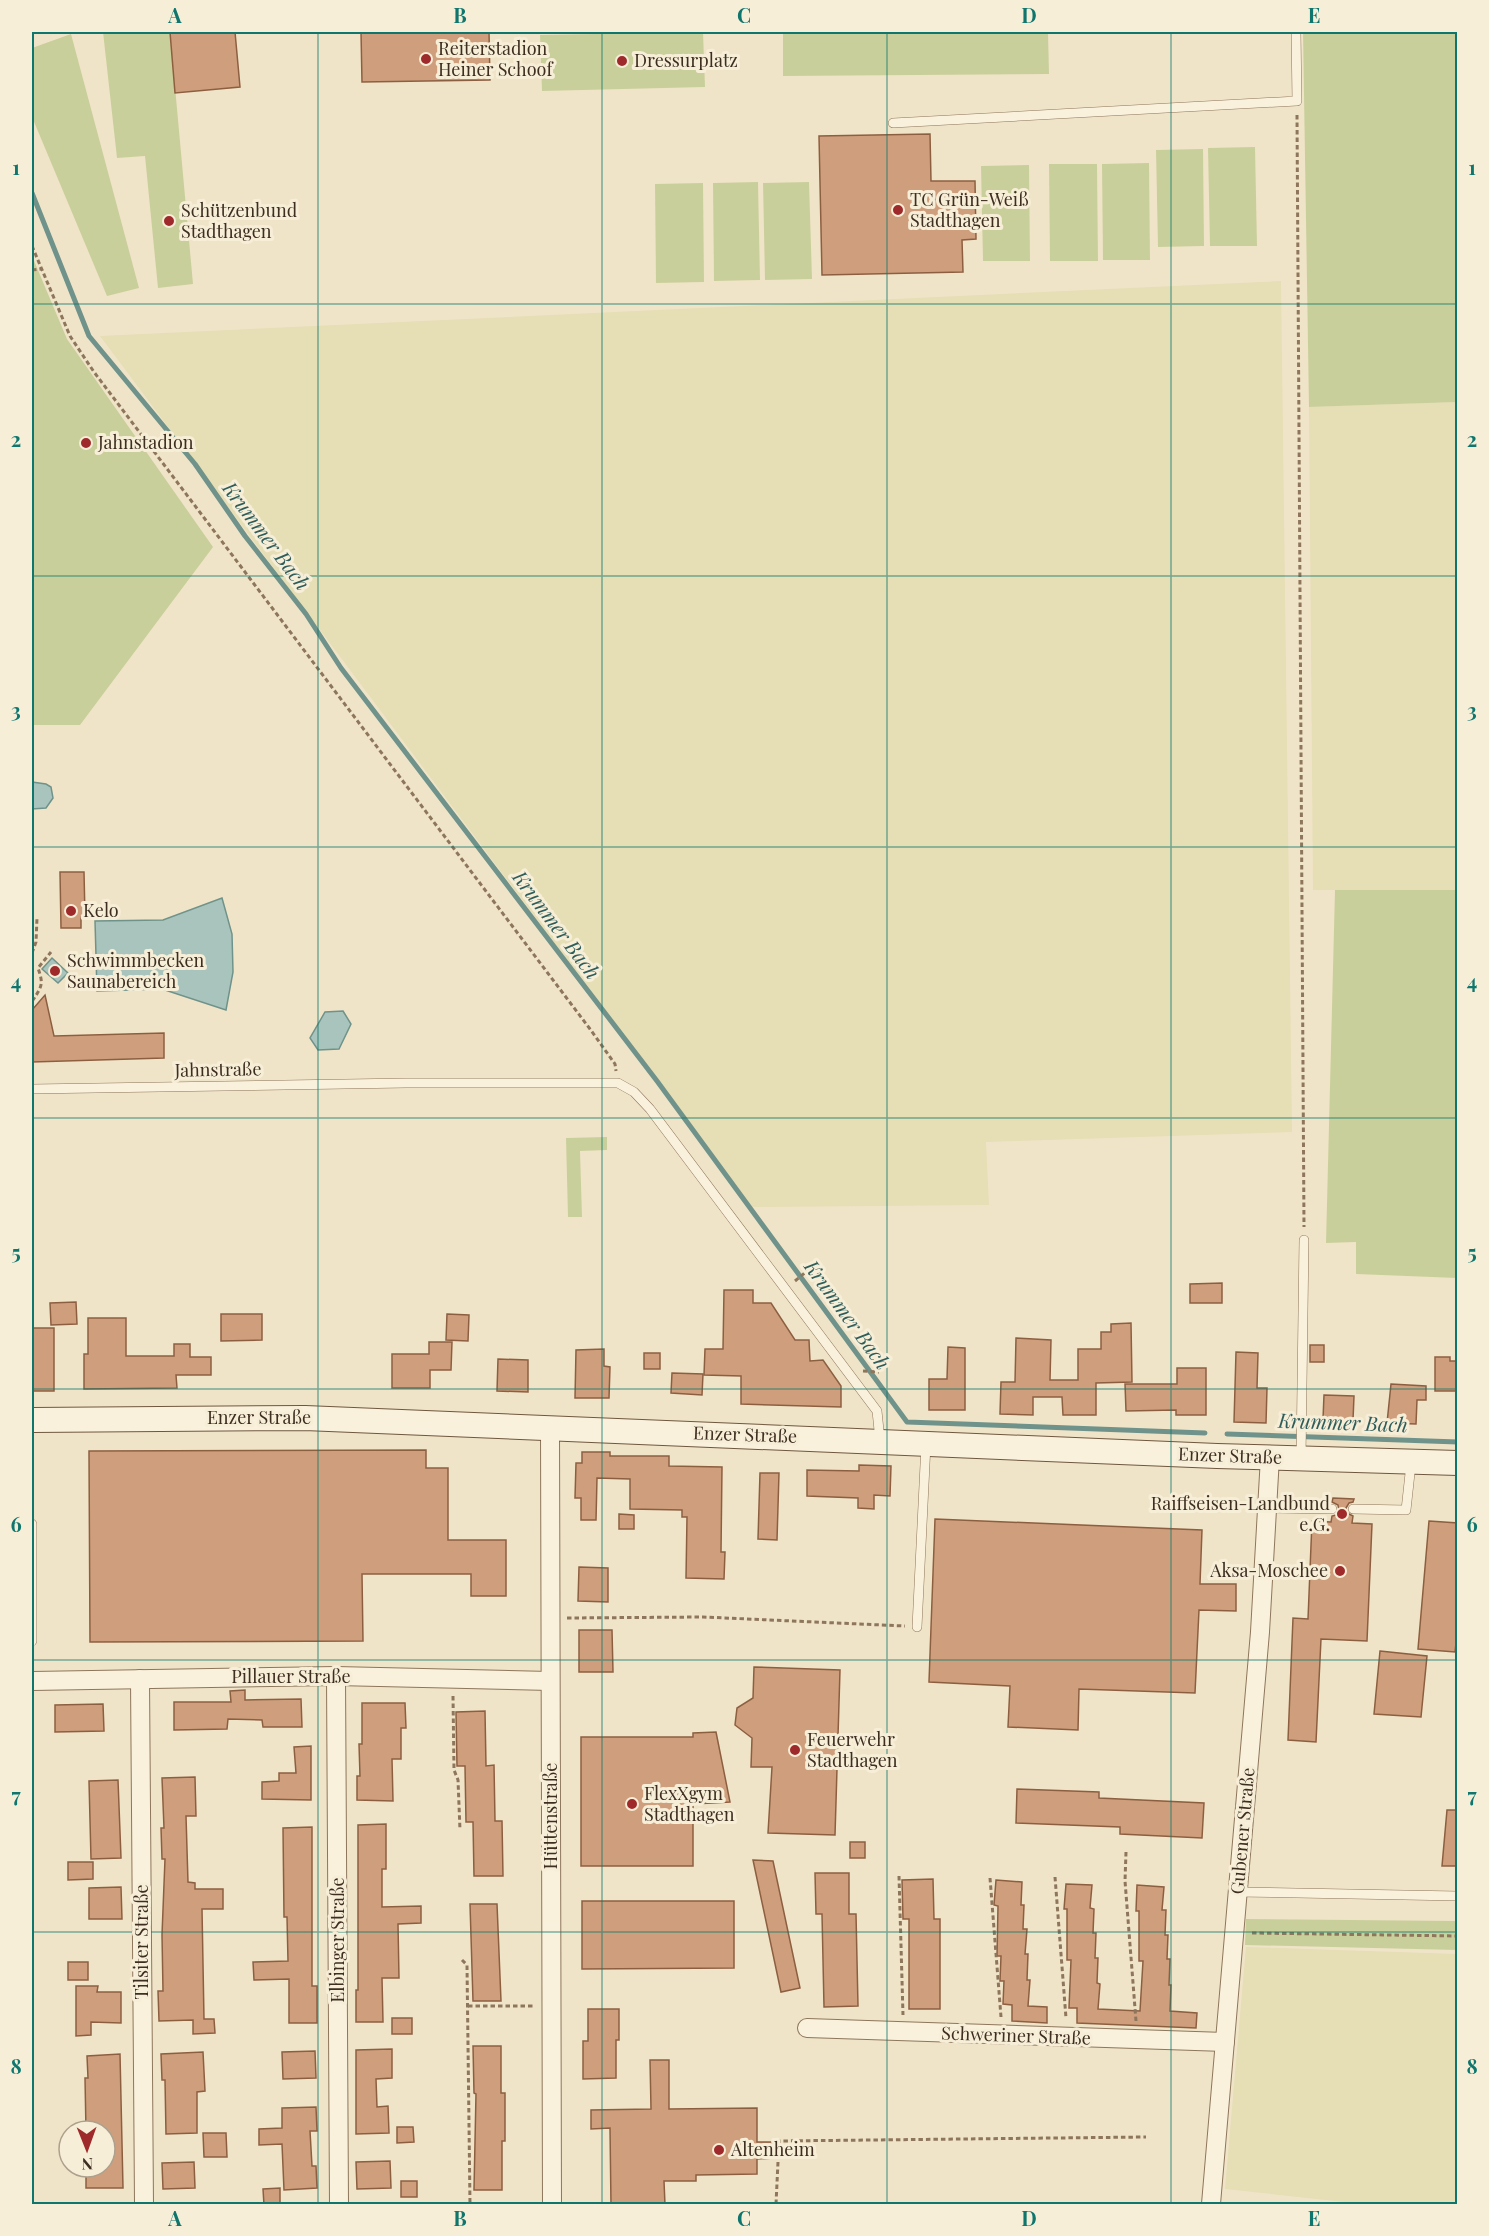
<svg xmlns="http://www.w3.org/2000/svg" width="1489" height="2236" font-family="'Playfair Display',serif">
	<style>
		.farmland { fill: #e6deb5 }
		.green { fill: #c9cf9b }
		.water { fill: #a9c4bc; stroke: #6f938a; stroke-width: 1.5 }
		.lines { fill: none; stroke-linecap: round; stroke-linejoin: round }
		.stream { stroke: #6f938a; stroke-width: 5 }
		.building { fill: #cf9f7d; stroke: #8d5f41; stroke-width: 1.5 }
		.service-casing { stroke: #8d765c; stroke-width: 10 }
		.minor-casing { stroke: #8d765c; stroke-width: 20 }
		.secondary-casing { stroke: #6f573f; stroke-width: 26 }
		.path { stroke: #8d765c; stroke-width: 3; stroke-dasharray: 4.5 3; stroke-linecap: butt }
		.service { stroke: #faf1dc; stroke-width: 9 }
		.minor { stroke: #faf1dc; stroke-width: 18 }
		.secondary { stroke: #faf1dc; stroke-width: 24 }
		.grid { fill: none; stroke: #0f766e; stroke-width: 1.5; stroke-opacity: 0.55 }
		.poi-dot { fill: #9e2a2b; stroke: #f7eed8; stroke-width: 2 }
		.labels { text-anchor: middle; stroke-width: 6; stroke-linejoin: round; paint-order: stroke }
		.poi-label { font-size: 18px; fill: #3d2e20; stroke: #f7eed8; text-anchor: start }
		.street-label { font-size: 18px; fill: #3d2e20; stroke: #f7eed8 }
		.water-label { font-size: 20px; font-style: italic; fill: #2f5d5a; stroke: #f7eed8 }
		.neatline { fill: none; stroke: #0f766e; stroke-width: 2 }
		.grid-label { font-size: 20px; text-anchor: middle; font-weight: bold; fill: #0f766e }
	</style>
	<rect width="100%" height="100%" fill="#f0e4c8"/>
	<g class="farmland">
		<polygon points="1281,281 1292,1132 986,1142 989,1205 752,1207 100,336"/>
		<polygon points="1457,402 1457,890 1313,890 1309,407"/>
		<polygon points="1246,1947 1457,1954 1457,2204 1363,2204 1225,2189"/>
	</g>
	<g class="green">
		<polygon points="103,32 170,32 193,284 158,288 145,156 117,158"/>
		<polygon points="703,32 705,87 542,91 540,35"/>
		<polygon points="783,32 1048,32 1049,74 783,76"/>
		<polygon points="1303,32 1457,32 1457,402 1309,407"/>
		<polygon points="71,34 139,288 107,296 32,117 32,48"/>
		<polygon points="1255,147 1257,246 1210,246 1208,148"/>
		<polygon points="1203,149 1204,246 1158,247 1156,150"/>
		<polygon points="1149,163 1150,260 1103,260 1102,164"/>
		<polygon points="1049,164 1097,164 1098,261 1050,261"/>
		<polygon points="1029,165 1030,261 983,261 981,166"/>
		<polygon points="758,182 760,280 714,281 713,183"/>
		<polygon points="809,182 812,279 765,280 763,183"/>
		<polygon points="703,183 704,282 656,283 655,184"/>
		<polygon points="32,256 67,339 213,547 80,725 32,725"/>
		<polygon points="1335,890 1457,890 1457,1278 1356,1274 1356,1242 1326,1243"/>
		<polygon points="607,1137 607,1150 580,1151 582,1217 568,1217 566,1138"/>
		<polygon points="1246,1919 1457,1921 1457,1950 1245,1945"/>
	</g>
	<g class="water">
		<polygon points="32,782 46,784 51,787 53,798 46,808 32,809"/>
		<polygon points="222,898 232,934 233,972 226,1010 162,989 97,991 95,921 163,920"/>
		<polygon points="52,958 68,973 58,983 42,969"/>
		<polygon points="343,1011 351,1024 339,1049 318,1050 310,1038 325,1012"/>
	</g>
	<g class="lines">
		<g class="stream">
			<polyline points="32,193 89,336 195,464 245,536 306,614 341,668 657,1081 907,1422 1205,1433"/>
			<polyline points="1227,1434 1458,1442"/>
		</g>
	</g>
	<g class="building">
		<polygon points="170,32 235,32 240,87 175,93"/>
		<polygon points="361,32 489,32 490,80 362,82"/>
		<polygon points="930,134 931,181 975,181 976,239 962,240 963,272 822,275 819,136"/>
		<polygon points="60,872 84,872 85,917 81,917 81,928 61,928"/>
		<polygon points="45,995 54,1036 164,1033 164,1058 32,1062 32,1010"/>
		<polygon points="1222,1283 1222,1303 1190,1303 1190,1284"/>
		<polygon points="724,1290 753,1290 753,1303 771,1303 795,1340 809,1340 810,1361 823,1360 841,1386 841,1407 741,1404 741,1376 704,1375 705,1349 723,1349"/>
		<polygon points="76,1302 77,1324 51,1325 50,1303"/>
		<polygon points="221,1314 262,1314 262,1340 221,1341"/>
		<polygon points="447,1314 469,1315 468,1341 446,1340"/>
		<polygon points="88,1318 126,1318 126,1356 174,1356 174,1344 190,1344 190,1357 211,1357 211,1375 176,1375 177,1388 84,1389 84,1354 88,1354"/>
		<polygon points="1131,1323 1132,1382 1096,1383 1096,1415 1063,1415 1062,1397 1033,1397 1033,1415 1000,1414 1001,1382 1015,1382 1016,1338 1051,1340 1050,1380 1078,1380 1078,1349 1101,1349 1101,1332 1111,1332 1111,1324"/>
		<rect x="32" y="1328" width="22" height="63"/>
		<polygon points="429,1342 452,1342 451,1370 430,1370 430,1388 392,1388 392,1354 429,1354"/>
		<rect x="1310" y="1345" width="14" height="17"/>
		<polygon points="948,1347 965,1348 965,1410 929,1410 929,1379 947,1379"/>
		<polygon points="604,1349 604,1366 610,1367 609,1398 575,1398 576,1350"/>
		<polygon points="1236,1352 1258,1353 1257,1388 1267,1388 1266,1423 1234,1422"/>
		<rect x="644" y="1353" width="16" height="16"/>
		<polygon points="1435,1357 1450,1357 1450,1361 1458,1361 1458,1391 1435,1391"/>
		<polygon points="498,1359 528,1360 528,1392 497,1391"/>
		<polygon points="1177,1368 1206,1368 1206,1415 1176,1415 1176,1410 1126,1411 1125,1384 1177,1384"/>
		<polygon points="672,1373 703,1374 702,1395 671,1393"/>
		<polygon points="1391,1384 1426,1386 1426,1400 1417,1400 1416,1424 1387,1423"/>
		<polygon points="1324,1395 1354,1396 1353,1420 1323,1419"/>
		<polygon points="426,1450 426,1468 448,1468 448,1540 506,1540 506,1596 471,1596 471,1574 362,1574 363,1641 90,1642 89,1451"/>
		<polygon points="582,1452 610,1452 610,1456 669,1456 669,1466 722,1467 721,1552 725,1552 724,1579 686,1578 687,1517 682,1517 682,1510 630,1509 630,1479 597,1478 596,1520 581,1520 581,1498 575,1498 576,1463 582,1463"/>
		<polygon points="859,1465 891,1466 890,1496 874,1495 874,1509 858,1508 858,1498 807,1496 807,1470 859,1471"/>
		<polygon points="760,1473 779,1473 777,1540 758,1539"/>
		<polygon points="1333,1498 1354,1499 1353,1502 1349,1503 1346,1508 1347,1513 1353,1516 1352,1523 1372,1524 1367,1641 1321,1639 1316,1742 1288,1740 1293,1618 1308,1619 1312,1521 1331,1522 1332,1516 1336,1515 1339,1510 1338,1505 1332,1502"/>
		<polygon points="619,1514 634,1515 634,1529 619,1529"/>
		<polygon points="935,1519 1202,1530 1200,1584 1236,1584 1236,1611 1199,1610 1195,1693 1079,1689 1078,1730 1008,1727 1010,1686 929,1682"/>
		<polygon points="1429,1521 1458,1523 1458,1625 1455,1652 1418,1649"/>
		<polygon points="579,1567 608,1568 608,1602 578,1601"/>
		<polygon points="579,1630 612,1630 613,1672 579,1672"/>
		<polygon points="1380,1651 1427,1656 1421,1717 1374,1714"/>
		<polygon points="754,1667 840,1670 835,1835 768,1833 772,1767 751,1767 752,1738 735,1725 737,1708 753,1698"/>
		<polygon points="245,1690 245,1700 301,1699 302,1727 263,1727 262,1720 228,1719 227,1729 174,1730 174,1702 231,1702 230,1691"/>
		<polygon points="362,1703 405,1703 406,1728 401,1728 401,1759 392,1759 393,1801 357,1800 357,1776 360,1776 359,1744 362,1744"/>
		<polygon points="103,1704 104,1731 55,1732 55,1705"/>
		<polygon points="485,1711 486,1766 494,1765 495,1821 502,1821 503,1876 474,1876 473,1822 466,1822 465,1766 457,1766 456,1712"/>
		<polygon points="716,1732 730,1802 693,1804 693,1866 581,1866 581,1737 693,1737 693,1733"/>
		<polygon points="311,1746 311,1800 262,1799 262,1782 279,1781 279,1773 296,1773 294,1747"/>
		<polygon points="195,1777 196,1816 186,1816 188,1882 195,1883 195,1889 223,1889 223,1909 202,1909 204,2019 214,2019 215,2033 193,2034 193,2020 159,2021 158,1991 163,1991 162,1935 165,1859 162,1859 161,1828 164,1828 162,1778"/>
		<polygon points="118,1780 121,1858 91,1859 89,1781"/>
		<polygon points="1017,1789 1099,1792 1099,1798 1204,1803 1202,1838 1120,1834 1120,1827 1016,1823"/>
		<polygon points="1447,1810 1458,1810 1458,1866 1442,1866"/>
		<polygon points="386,1824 386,1869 382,1869 382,1907 421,1906 421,1923 398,1924 399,1978 382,1978 383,2022 356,2022 356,1990 358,1990 358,1825"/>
		<polygon points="312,1827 312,1986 317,1986 317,2023 289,2023 289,1979 254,1980 253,1962 288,1961 287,1917 284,1917 283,1828"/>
		<rect x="850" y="1842" width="15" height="16"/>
		<polygon points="753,1860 773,1861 800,1988 781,1992"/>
		<polygon points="68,1862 93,1862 93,1879 68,1880"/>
		<polygon points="815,1873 849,1873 849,1914 856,1914 858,2006 824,2007 822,1914 816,1914"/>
		<polygon points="933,1879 934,1919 940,1919 940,2009 909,2009 909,1919 903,1919 902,1880"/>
		<polygon points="996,1880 1022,1882 1021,1905 1024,1905 1023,1929 1027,1929 1025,1954 1028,1954 1027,1980 1030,1980 1028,2006 1047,2007 1047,2023 1012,2021 1012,2005 1003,2004 1004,1981 1000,1981 1001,1956 997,1956 998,1906 994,1905"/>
		<polygon points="1066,1884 1092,1885 1090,1908 1094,1909 1093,1933 1096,1933 1095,1958 1098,1958 1097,1983 1100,1984 1098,2009 1140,2011 1143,1961 1139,1961 1139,1911 1136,1911 1137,1885 1164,1887 1162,1910 1166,1910 1165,1935 1168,1935 1167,1959 1170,1959 1169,1985 1171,1985 1170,2011 1197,2013 1196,2028 1077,2023 1077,2008 1069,2008 1071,1960 1067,1960 1067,1909 1064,1909"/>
		<polygon points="121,1887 122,1919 89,1919 89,1888"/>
		<polygon points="582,1901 734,1901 734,1968 582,1969"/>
		<polygon points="470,1904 497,1904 501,2001 473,2001"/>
		<rect x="68" y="1962" width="20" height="18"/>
		<polygon points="76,1986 98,1986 97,1992 121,1992 121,2023 91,2022 91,2035 76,2036"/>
		<polygon points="588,2009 619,2009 619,2040 616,2040 616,2078 583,2079 583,2041 588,2041"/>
		<rect x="392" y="2018" width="20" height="16"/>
		<polygon points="473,2046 501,2046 501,2093 505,2093 505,2141 502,2141 502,2190 474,2190 476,2094 474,2093"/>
		<polygon points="392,2049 392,2078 376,2079 377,2107 388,2106 389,2133 356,2134 356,2050"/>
		<polygon points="315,2051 316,2078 283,2079 282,2052"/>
		<polygon points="203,2052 205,2091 197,2092 197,2133 166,2134 165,2080 162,2080 161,2054"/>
		<polygon points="120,2054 123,2188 86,2188 86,2167 105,2167 105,2131 86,2131 85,2078 88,2078 87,2056"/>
		<polygon points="650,2060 669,2060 669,2109 757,2108 757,2142 774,2142 774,2158 757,2159 757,2174 696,2175 696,2181 664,2181 665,2205 611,2205 610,2128 591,2129 591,2110 651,2109"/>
		<polygon points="316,2107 317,2131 310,2131 312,2166 316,2166 317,2188 284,2190 282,2144 259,2145 259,2129 282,2128 282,2108"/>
		<polygon points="397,2127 413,2127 414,2142 397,2143"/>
		<polygon points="203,2133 226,2133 227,2157 204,2157"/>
		<polygon points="390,2161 391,2188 357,2189 356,2162"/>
		<polygon points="194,2162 195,2188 163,2189 162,2163"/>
		<rect x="401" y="2181" width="16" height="16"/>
		<polygon points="280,2188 280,2205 264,2205 263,2189"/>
	</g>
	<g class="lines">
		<g class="service-casing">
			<g id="service">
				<polyline points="893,123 1297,101 1296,32"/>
				<polyline points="32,1089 406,1083 618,1083 634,1092 650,1109 877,1411 880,1440"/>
				<polyline points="1301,1458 1304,1240"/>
				<polyline points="1268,1508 1332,1509"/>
				<polyline points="1353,1509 1406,1510 1411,1464"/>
				<polyline points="32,1524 32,1641"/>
				<polyline points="917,1627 926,1444"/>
				<polyline points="1238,1892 1458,1896"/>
			</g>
		</g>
		<g class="minor-casing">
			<g id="minor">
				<polyline points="550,1427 552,2204"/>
				<polyline points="336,1676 339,2204"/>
				<polyline points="140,1679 144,2204"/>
				<polyline points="32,1681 336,1676 550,1681"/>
				<polyline points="807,2028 1225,2042"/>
				<polyline points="1211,2204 1260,1632 1270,1457"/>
			</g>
		</g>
		<g class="secondary-casing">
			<polyline id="secondary" points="32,1420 305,1418 1217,1456 1458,1463"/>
		</g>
		<g class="path">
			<polyline points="1297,115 1304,1227"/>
			<polyline points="32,246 70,336 94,372 590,1029 615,1064 616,1071"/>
			<polyline points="32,270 41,269"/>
			<polyline points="32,953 36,942 37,918"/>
			<path d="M32 999 33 1000C43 985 43 983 38 968L51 952"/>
			<polyline points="795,1281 807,1271"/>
			<polyline points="863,1371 879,1372"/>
			<polyline points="567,1618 703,1617 905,1626"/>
			<polyline points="453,1696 454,1770 458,1780 460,1830"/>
			<polyline points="1126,1852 1125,1881 1136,2021"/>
			<polyline points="899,1876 903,2015"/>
			<polyline points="1055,1877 1066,2018"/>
			<polyline points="990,1878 1001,2017"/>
			<polyline points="1252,1933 1458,1936"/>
			<polyline points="462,1960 467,1965 470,2204"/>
			<polyline points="468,2006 535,2006"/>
			<polyline points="776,2204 779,2141 1146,2137"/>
		</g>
		<use href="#service" class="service"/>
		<use href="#minor" class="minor"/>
		<use href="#secondary" class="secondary"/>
	</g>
	<path class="grid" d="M318 32V2204M602 32V2204M887 32V2204M1171 32V2204M32 304H1458M32 576H1458M32 847H1458M32 1118H1458M32 1389H1458M32 1660H1458M32 1932H1458"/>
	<g class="poi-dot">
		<circle cx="426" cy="59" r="6"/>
		<circle cx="622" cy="61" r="6"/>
		<circle cx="898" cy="210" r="6"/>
		<circle cx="169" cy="221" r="6"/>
		<circle cx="86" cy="443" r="6"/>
		<circle cx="71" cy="911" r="6"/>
		<circle cx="55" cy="971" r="6"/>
		<circle cx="1342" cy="1514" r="6"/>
		<circle cx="1340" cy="1571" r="6"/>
		<circle cx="795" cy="1750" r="6"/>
		<circle cx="632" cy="1804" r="6"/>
		<circle cx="719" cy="2150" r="6"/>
	</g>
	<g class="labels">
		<g class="poi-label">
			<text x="438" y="55">Reiterstadion<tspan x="438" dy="21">Heiner Schoof</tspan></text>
			<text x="634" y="67">Dressurplatz</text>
			<text x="910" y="206">TC Grün-Weiß<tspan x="910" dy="21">Stadthagen</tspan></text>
			<text x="181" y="217">Schützenbund<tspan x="181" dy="21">Stadthagen</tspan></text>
			<text x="98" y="449">Jahnstadion</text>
			<text x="83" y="917">Kelo</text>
			<text x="67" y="967">Schwimmbecken<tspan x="67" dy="21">Saunabereich</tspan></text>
			<text x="1330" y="1510" text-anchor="end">Raiffseisen-Landbund<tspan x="1330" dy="21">e.G.</tspan></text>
			<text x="1328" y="1577" text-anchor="end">Aksa-Moschee</text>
			<text x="807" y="1746">Feuerwehr<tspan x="807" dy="21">Stadthagen</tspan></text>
			<text x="644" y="1800">FlexXgym<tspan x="644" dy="21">Stadthagen</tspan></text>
			<text x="731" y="2156">Altenheim</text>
		</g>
		<g class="street-label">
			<text transform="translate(218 1070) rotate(-1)" y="6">Jahnstraße</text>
			<text x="259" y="1424">Enzer Straße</text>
			<text transform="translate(745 1435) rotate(2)" y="6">Enzer Straße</text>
			<text transform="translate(1230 1456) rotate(2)" y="6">Enzer Straße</text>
			<text x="291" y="1683">Pillauer Straße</text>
			<text transform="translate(551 1816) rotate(-90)" y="6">Hüttenstraße</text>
			<text transform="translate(1243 1831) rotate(-85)" y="6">Gubener Straße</text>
			<text transform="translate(338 1940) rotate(-90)" y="6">Elbinger Straße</text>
			<text transform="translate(142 1942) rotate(-90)" y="6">Tilsiter Straße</text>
			<text transform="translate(1016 2036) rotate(2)" y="6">Schweriner Straße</text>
		</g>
		<g class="water-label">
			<text transform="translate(266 536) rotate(53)" y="7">Krummer Bach</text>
			<text transform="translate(556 925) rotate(53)" y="7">Krummer Bach</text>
			<text transform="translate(847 1315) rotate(54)" y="7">Krummer Bach</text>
			<text transform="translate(1343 1423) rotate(2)" y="7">Krummer Bach</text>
		</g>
	</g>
	<rect width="1489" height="2236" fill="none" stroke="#f7eed8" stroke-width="66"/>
	<g transform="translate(87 2149) rotate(179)"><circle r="28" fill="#f7eed8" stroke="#ada18e" stroke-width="1.5"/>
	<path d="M0-4.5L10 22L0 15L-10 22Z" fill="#9e2a2b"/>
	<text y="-9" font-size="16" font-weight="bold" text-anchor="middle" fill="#3d2e20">N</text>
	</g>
	<rect x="33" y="33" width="1423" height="2170" class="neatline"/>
	<g class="grid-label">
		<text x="175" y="23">A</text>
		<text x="460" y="23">B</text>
		<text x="744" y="23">C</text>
		<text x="1029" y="23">D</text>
		<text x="1314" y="23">E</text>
		<text x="16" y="175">1</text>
		<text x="1472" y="175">1</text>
		<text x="16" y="447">2</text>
		<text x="1472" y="447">2</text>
		<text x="16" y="718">3</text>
		<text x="1472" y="718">3</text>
		<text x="16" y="989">4</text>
		<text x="1472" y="989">4</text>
		<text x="16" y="1260">5</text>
		<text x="1472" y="1260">5</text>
		<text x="16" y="1532">6</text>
		<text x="1472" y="1532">6</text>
		<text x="16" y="1803">7</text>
		<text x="1472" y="1803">7</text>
		<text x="16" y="2074">8</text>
		<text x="1472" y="2074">8</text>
		<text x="175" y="2226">A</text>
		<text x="460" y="2226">B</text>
		<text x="744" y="2226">C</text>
		<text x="1029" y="2226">D</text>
		<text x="1314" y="2226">E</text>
	</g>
</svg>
